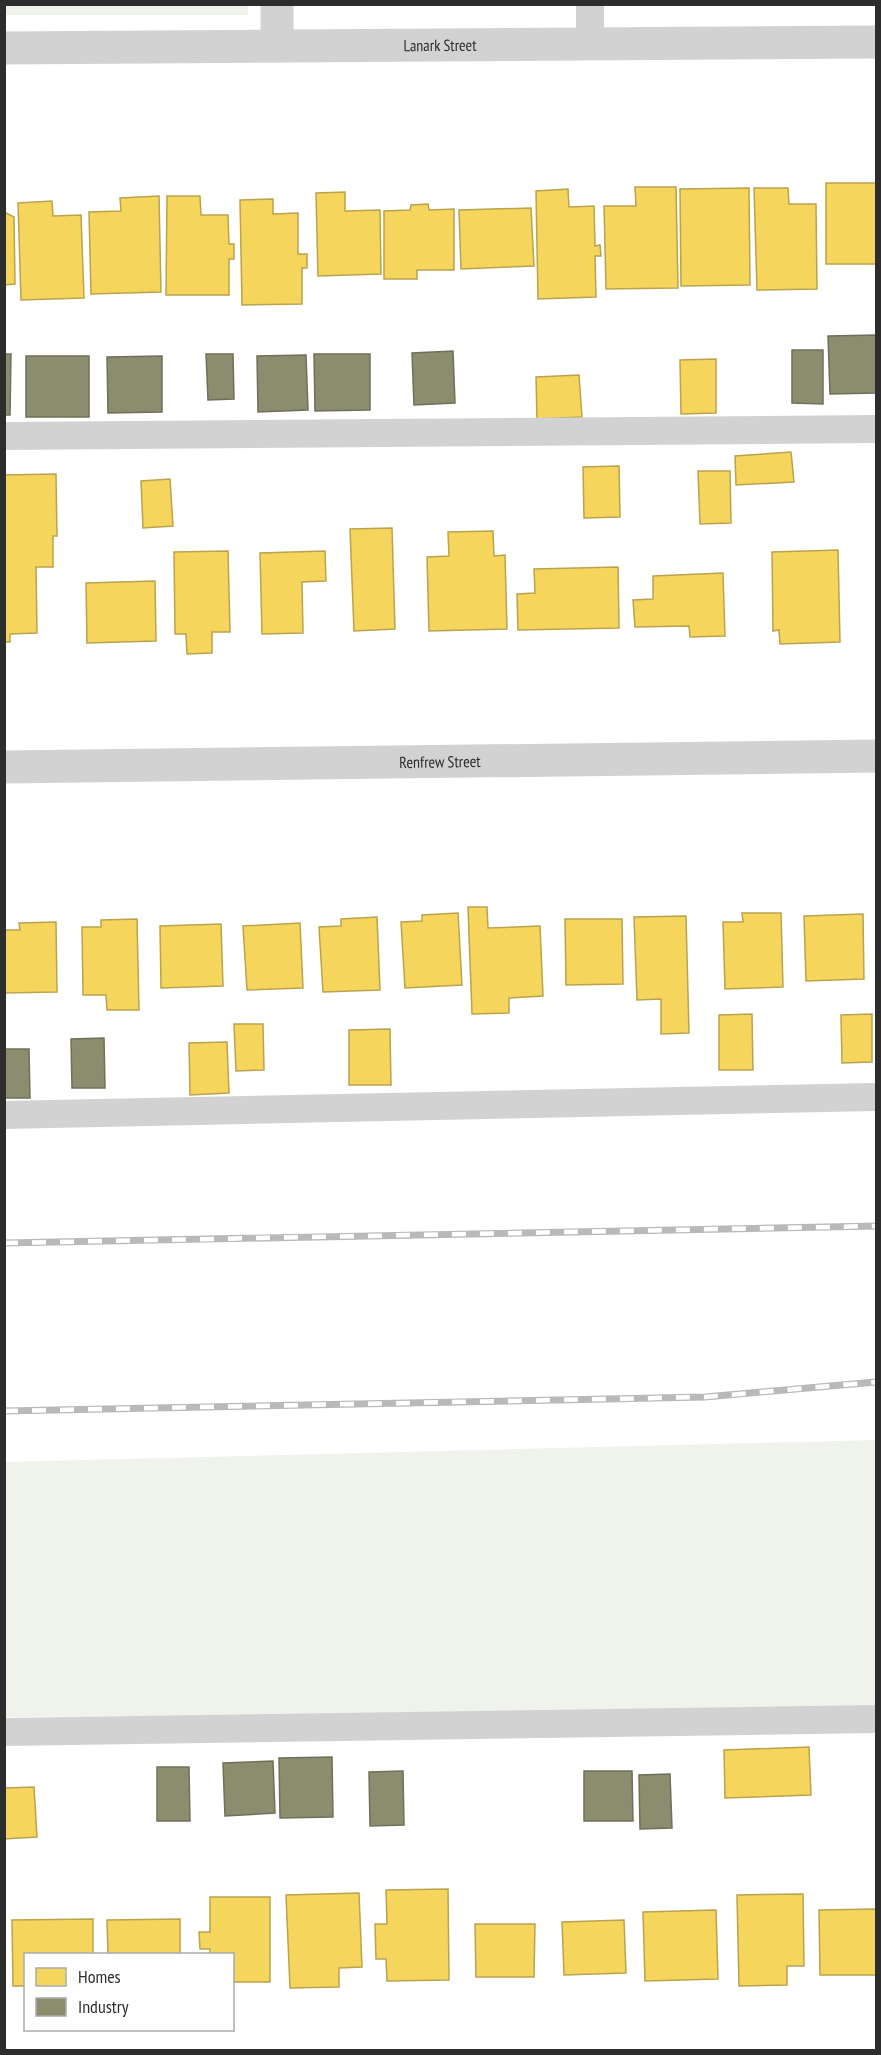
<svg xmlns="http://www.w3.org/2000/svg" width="881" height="2055" font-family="'PT Sans Narrow',sans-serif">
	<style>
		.green { fill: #f0f3ec }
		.homes { fill: #f6d55c; stroke: #baa34e; stroke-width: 1.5 }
		.industry { fill: #8c8c6e; stroke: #70705a; stroke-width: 1.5 }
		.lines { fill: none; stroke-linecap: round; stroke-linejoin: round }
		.service { stroke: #d2d2d2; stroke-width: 28 }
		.minor { stroke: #d2d2d2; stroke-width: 33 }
		.rail-casing { stroke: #b9b9b9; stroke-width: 7 }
		.rail { stroke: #fff; stroke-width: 4.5; stroke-dasharray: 14; stroke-linecap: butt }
		.labels { text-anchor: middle; stroke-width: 6; stroke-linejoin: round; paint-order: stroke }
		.street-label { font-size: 16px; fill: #2d2d2d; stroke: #fff }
	</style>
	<rect width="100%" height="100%" fill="#fff"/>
	<g class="green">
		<polygon points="248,4 248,15 4,15 5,4"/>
		<polygon points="876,1440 876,1713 5,1717 4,1462"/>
	</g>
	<g class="homes">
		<rect x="826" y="183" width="50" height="81"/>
		<polygon points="635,187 676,187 678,288 606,289 604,206 636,206"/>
		<polygon points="749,188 750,285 681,286 680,189"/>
		<polygon points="754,188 788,188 789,204 816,204 817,289 757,290"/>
		<polygon points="568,189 569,207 594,206 595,246 600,245 601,256 595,256 596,297 538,299 536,191"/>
		<polygon points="345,192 345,211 380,210 381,274 318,276 316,193"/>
		<polygon points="159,196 161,292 91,294 89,212 121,211 120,198"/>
		<polygon points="167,196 200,196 201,215 228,215 229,244 234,244 234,259 229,259 229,295 166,295"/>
		<polygon points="273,199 273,214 298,213 298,254 307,254 307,268 302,268 302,304 242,305 240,200"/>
		<polygon points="52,201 53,216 81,215 84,298 21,300 18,203"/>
		<polygon points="428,204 429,210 454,209 454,270 417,270 417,279 384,279 384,211 410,210 411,205"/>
		<polygon points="531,208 534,266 461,269 459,210"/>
		<polygon points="4,212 14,217 15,284 4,285"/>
		<polygon points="716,359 716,413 681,414 680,360"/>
		<polygon points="579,375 582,417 537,419 536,377"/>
		<polygon points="791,452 794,482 736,485 735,456"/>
		<polygon points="619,466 620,517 584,518 583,467"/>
		<polygon points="698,471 730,471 731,523 700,524"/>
		<polygon points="56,474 57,536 53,536 53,567 36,567 37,633 10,634 10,642 4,642 4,475"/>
		<polygon points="170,479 173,526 143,528 141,481"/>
		<polygon points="392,528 395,629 354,631 350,529"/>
		<polygon points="493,531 494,556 505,555 507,629 429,631 427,557 449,556 448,532"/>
		<polygon points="838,550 840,642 780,644 779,630 773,631 772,552"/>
		<polygon points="228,551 230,632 212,632 212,653 187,654 186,634 175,634 174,552"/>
		<polygon points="325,551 326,581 302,582 303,633 262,634 260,553"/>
		<polygon points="618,567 619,628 518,630 517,594 535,593 534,569"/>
		<polygon points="723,573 725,636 690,637 689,626 635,627 633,600 653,599 653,576"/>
		<polygon points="155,581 156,641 87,643 86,583"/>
		<polygon points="468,907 487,907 488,928 540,926 543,996 509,998 509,1013 472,1014"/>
		<polygon points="458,913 462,985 405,988 401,922 422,921 422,915"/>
		<polygon points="742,913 781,913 783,987 725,989 723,922 743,922"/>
		<polygon points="863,914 864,979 806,981 804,916"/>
		<polygon points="686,916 689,1033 661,1034 661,999 637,1000 634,917"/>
		<polygon points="377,917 380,990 323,992 319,927 341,926 341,919"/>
		<polygon points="137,919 139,1010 107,1010 106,995 83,995 82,927 101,927 101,920"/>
		<polygon points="565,919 622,919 623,984 566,985"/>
		<polygon points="56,922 57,992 4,993 4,930 20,930 19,923"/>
		<polygon points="300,923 303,988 247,990 243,926"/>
		<polygon points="221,924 223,986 161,988 160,926"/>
		<polygon points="752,1014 753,1070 719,1070 719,1015"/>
		<polygon points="872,1014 872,1062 842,1063 841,1015"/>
		<polygon points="234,1024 263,1024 264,1070 236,1071"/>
		<polygon points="390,1029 391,1085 349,1085 349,1030"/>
		<polygon points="227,1042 229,1093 190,1095 189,1043"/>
		<polygon points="809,1747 811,1795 725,1798 724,1750"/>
		<polygon points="34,1787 37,1837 4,1839 4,1788"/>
		<polygon points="448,1889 449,1980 387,1981 386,1959 376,1959 375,1924 387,1924 386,1890"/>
		<polygon points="359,1893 362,1967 339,1968 339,1987 290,1988 286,1895"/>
		<polygon points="803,1894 804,1966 787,1966 787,1985 739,1986 737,1895"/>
		<polygon points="210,1897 270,1897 270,1982 232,1982 232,1954 210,1954 210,1949 200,1949 199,1932 210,1932"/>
		<polygon points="876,1909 876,1975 820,1975 819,1910"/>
		<polygon points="716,1910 718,1979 645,1981 643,1912"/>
		<polygon points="93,1919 93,1954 26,1954 26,1986 13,1986 12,1920"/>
		<polygon points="180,1919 180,1954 108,1954 107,1920"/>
		<polygon points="624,1920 626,1973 564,1975 562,1922"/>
		<polygon points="475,1924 535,1924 534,1977 476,1977"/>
	</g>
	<g class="industry">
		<polygon points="876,335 876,393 830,394 828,336"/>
		<polygon points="792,350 823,350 823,404 792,403"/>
		<polygon points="453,351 455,403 414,405 412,353"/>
		<polygon points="4,354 11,354 10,415 4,415"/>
		<polygon points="206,354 233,354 234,399 208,400"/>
		<polygon points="314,354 370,354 370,410 315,411"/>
		<polygon points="306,355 308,410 258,412 257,356"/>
		<rect x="26" y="356" width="63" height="61"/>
		<polygon points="162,356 162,412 108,413 107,357"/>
		<polygon points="104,1038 105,1088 72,1088 71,1039"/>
		<polygon points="4,1049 29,1049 30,1098 4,1098"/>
		<polygon points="332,1757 333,1817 280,1818 279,1758"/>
		<polygon points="273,1761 275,1813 225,1816 223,1763"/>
		<polygon points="157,1767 189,1767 190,1821 157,1821"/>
		<polygon points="403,1771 404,1825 370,1826 369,1772"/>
		<polygon points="584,1771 632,1771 633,1821 584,1821"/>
		<polygon points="670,1774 672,1828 640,1829 639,1775"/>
	</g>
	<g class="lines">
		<g class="service">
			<polyline points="590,4 590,43"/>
			<polyline points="4,436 876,429"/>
			<polyline points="4,1115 876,1097"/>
			<polyline points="4,1732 876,1719"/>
		</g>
		<g class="minor">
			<polyline points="277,4 277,45"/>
			<path id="s1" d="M4 48 876 42"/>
			<path id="s2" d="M4 767 876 756"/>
		</g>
		<g class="rail-casing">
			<g id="rail">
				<polyline points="4,1243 876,1226"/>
				<polyline points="4,1411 705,1397 876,1382"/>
			</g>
		</g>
		<use href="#rail" class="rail"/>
	</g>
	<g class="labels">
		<g class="street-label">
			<text dy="6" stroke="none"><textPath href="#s1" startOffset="436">Lanark Street</textPath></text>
			<text dy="6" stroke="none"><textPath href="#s2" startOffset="436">Renfrew Street</textPath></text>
		</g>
	</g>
	<rect width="881" height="2055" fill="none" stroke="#2d2d2d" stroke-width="12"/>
	<rect x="24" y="1953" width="210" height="78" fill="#ffffff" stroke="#ababab" stroke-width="1.5"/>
	<rect x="36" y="1968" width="30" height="18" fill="#f6d55c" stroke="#ababab" stroke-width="1.5"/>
	<text x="78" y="1983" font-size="18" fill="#2d2d2d">Homes</text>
	<rect x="36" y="1998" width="30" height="18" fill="#8c8c6e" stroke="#ababab" stroke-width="1.5"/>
	<text x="78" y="2013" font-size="18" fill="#2d2d2d">Industry</text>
</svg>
